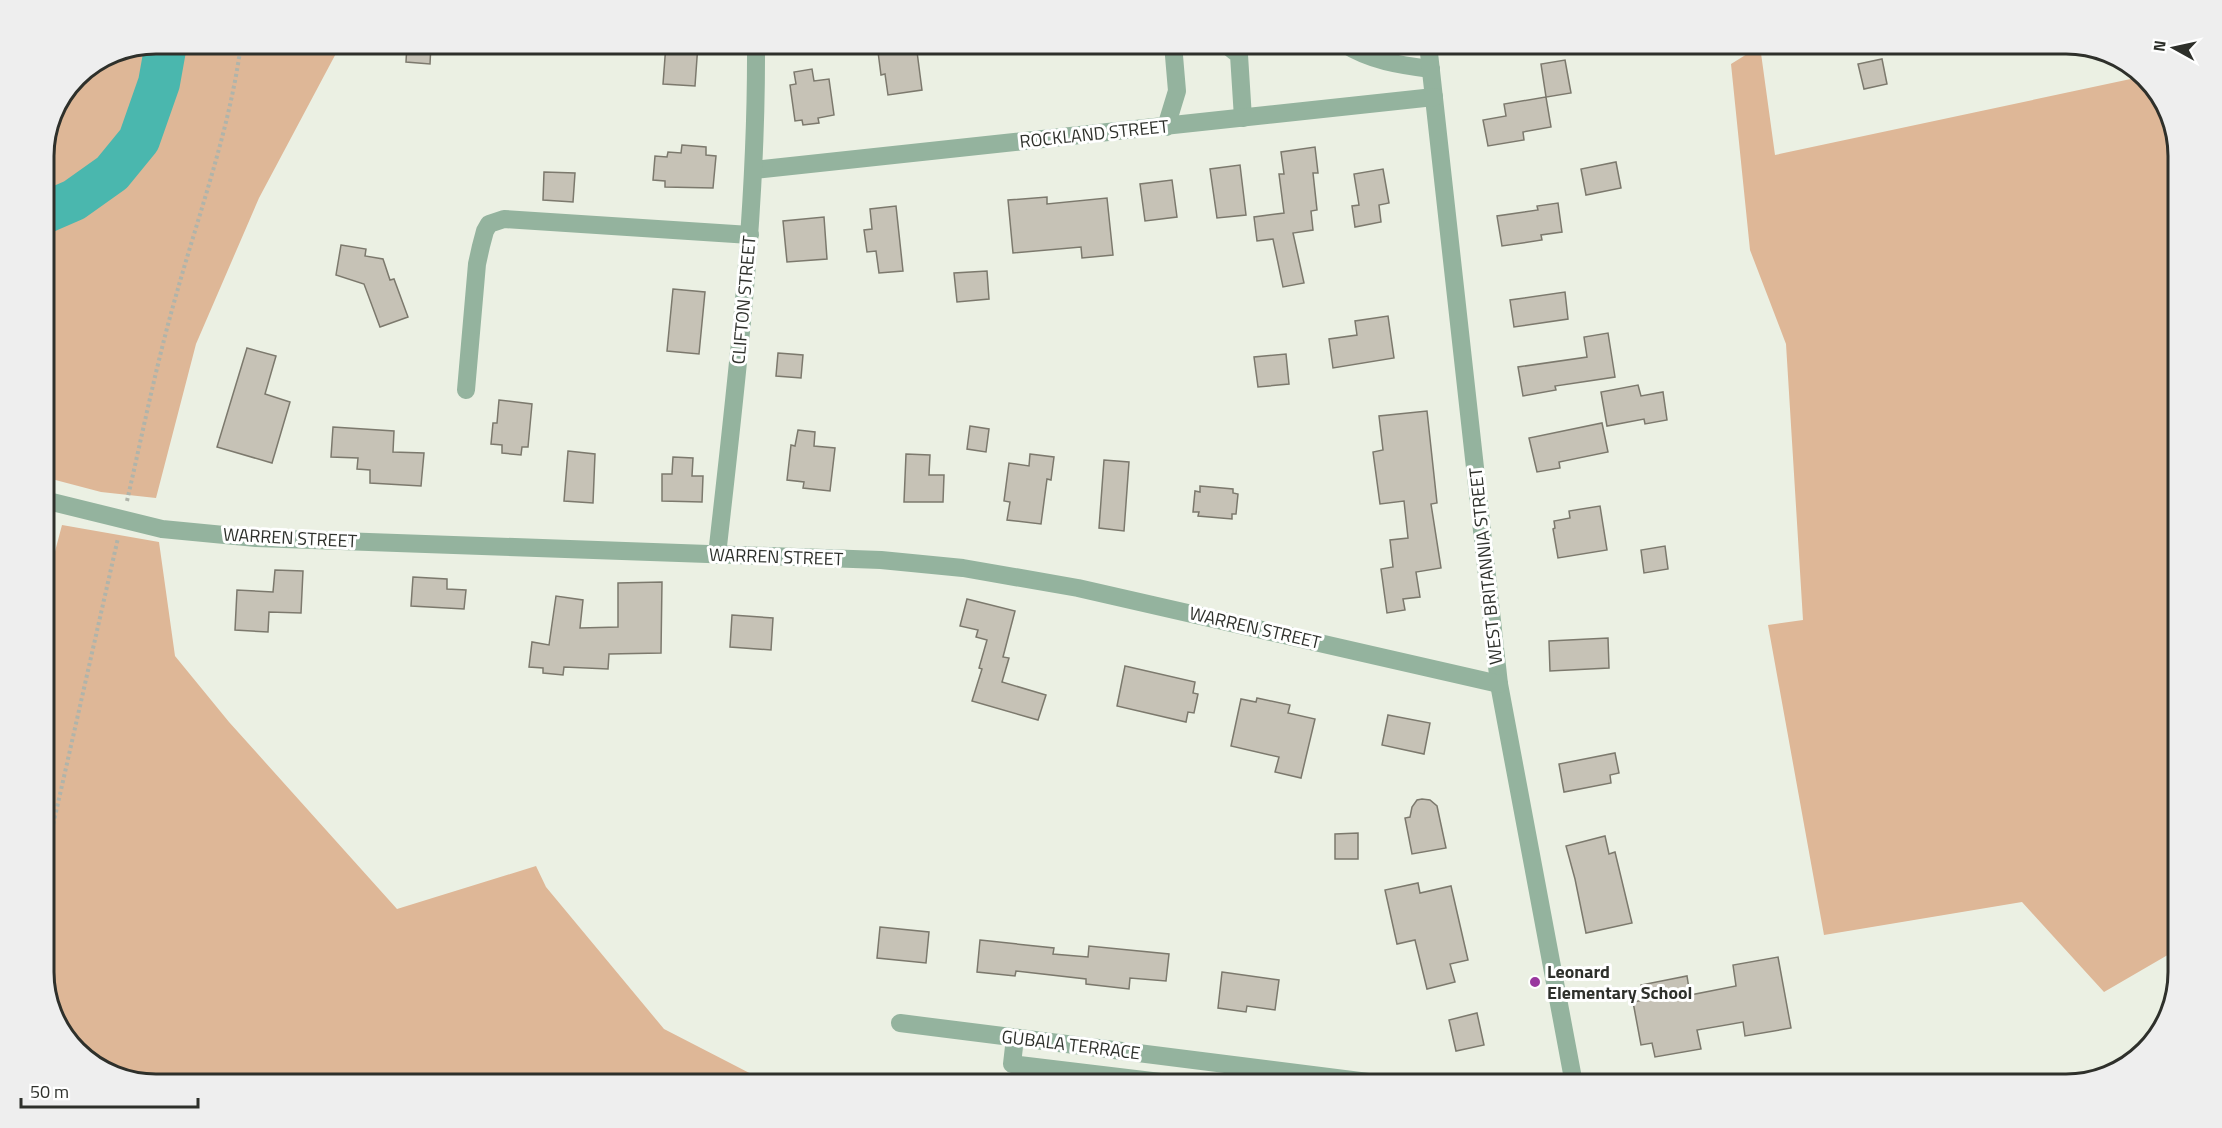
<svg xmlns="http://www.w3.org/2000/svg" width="2222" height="1128" font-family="'Titillium Web',sans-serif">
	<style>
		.green { fill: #deb797 }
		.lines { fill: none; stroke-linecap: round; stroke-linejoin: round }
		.river { stroke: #4ab7ae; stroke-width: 42 }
		.building { fill: #c6c2b6; stroke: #7c796d; stroke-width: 1.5 }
		.path { stroke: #b0b4aa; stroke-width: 4; stroke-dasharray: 3 3; stroke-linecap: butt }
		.minor { stroke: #94b39e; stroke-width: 18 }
		.poi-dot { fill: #99379e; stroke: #fff; stroke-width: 2 }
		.labels { text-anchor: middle; stroke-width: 6; stroke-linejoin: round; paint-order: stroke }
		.street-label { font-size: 18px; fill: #2e302b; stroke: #fff }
		.poi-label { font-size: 18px; font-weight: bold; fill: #2e302b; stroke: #fff; text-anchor: start }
		.rim { fill: none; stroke: #2e302b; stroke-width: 3 }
	</style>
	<rect width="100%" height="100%" fill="#ebf0e3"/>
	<g class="green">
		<polygon points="156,44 341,44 259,198 196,344 156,498 101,492 44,477 44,149 77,76 113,52"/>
		<polygon points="1760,46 1775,155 2140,77 2160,94 2178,149 2178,949 2104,992 2022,902 1824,935 1768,625 1803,620 1786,344 1750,250 1731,64"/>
		<polygon points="62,525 159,542 175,656 229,722 397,909 536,866 546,887 664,1029 771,1084 156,1084 107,1073 63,1035 44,980 44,593"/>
	</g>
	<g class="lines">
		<polyline class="river" points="44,213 74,200 112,173 139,140 159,83 166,44"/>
	</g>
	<g class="building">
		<polygon points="407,44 431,44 430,64 406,62"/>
		<polygon points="666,44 698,44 695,86 663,84"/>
		<polygon points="877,44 916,44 922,90 888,95 885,74 881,75"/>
		<polygon points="1882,59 1887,84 1864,89 1858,64"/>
		<polygon points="1565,60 1571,93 1546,97 1551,127 1523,132 1524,140 1488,146 1483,120 1506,116 1504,104 1546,97 1541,64"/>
		<polygon points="812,69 814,81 829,79 834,115 818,118 819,123 803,125 802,120 795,121 790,85 796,84 794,72"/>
		<polygon points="682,145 706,147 706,155 716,156 713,188 665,187 665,181 653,180 655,156 667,157 668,152 681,153"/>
		<polygon points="1315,147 1318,173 1313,173 1317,210 1311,211 1313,230 1293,233 1304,283 1283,287 1273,239 1257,241 1254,217 1284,213 1279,174 1284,174 1281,152"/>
		<polygon points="1616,162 1621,188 1586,195 1581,169"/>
		<polygon points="1240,165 1246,215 1217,218 1210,169"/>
		<polygon points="1383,169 1389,203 1379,205 1381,222 1355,227 1352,206 1359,205 1354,174"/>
		<polygon points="544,172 575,173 573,202 543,200"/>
		<polygon points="1172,180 1177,217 1145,221 1140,184"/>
		<polygon points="1047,197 1047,204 1107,198 1113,255 1082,258 1081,247 1013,253 1008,200"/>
		<polygon points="1558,203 1562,232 1541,235 1542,240 1502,246 1497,216 1538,210 1537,206"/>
		<polygon points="896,206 903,271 879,273 876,251 867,252 864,230 872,229 870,209"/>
		<polygon points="824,217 827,259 787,262 783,221"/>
		<polygon points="341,245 366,249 365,256 383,259 390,280 394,279 408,317 380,327 364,284 336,275"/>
		<polygon points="987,271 989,299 957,302 954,273"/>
		<polygon points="673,289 705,292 699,354 667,351"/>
		<polygon points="1565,292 1568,319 1514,327 1510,300"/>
		<polygon points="1388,316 1394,358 1333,368 1329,339 1357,335 1355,321"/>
		<polygon points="1608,333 1615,377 1555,386 1556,390 1523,396 1518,367 1587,357 1584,337"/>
		<polygon points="247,348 276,356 265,394 290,402 272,463 217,447"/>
		<polygon points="778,353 803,355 801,378 776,376"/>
		<polygon points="1286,354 1289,384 1258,387 1254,357"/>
		<polygon points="1638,385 1641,396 1663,392 1667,420 1645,424 1644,419 1607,426 1601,392"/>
		<polygon points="499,400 532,404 528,447 522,447 521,455 502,453 502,445 491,444 493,423 497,423"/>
		<polygon points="1427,411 1437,503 1431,504 1441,568 1416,572 1420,597 1403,599 1405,610 1387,613 1381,569 1393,567 1390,540 1408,538 1404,501 1380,504 1373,452 1383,450 1379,416"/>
		<polygon points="1602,423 1608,452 1559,462 1560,468 1537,472 1529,438"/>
		<polygon points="970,426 989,429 986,452 967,449"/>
		<polygon points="333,427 394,431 393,452 424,453 421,486 370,483 370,470 357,469 358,458 331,457"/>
		<polygon points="798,430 815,432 814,446 835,448 830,491 803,488 804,482 787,480 791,445 795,446"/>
		<polygon points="568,451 595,454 593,503 564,501"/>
		<polygon points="906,454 930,455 929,475 944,475 943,502 904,502"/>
		<polygon points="1030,454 1054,457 1051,480 1047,479 1041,524 1007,520 1010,502 1004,501 1009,463 1029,466"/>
		<polygon points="673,457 693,458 692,476 703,476 702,502 662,501 662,474 672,474"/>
		<polygon points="1104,460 1129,462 1124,531 1099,528"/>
		<polygon points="1200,486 1233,489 1233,493 1238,494 1236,514 1232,514 1232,519 1198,516 1199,512 1193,512 1195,491 1200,492"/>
		<polygon points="1600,506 1607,550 1558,558 1553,529 1555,528 1554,521 1570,518 1569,511"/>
		<polygon points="1665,546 1668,569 1644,573 1641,550"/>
		<polygon points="275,570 303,571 301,613 269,612 268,632 235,630 237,590 273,592"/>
		<polygon points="413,577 447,579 447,589 466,590 464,609 411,606"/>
		<polygon points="662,582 661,653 609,654 608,669 564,667 563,675 543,673 543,668 529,667 532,642 549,645 556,596 583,600 580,628 618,627 618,583"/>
		<polygon points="967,599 1015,611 1003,657 1009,658 1002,682 1046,695 1038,720 972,701 982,669 979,668 987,640 976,637 978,630 960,626"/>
		<polygon points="732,615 773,618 771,650 730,647"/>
		<polygon points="1608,638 1609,668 1550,671 1549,641"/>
		<polygon points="1125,666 1195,682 1193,693 1198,694 1194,713 1188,712 1186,722 1117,706"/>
		<polygon points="1257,698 1290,705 1288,713 1315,719 1301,778 1275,772 1279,757 1231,746 1241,699 1256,702"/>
		<polygon points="1388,715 1430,723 1424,754 1382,745"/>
		<polygon points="1615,753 1619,773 1610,775 1611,783 1564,792 1559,764"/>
		<polygon points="1422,799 1430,800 1437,806 1446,848 1412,854 1405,818 1410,817 1412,807 1417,800"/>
		<polygon points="1358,833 1358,859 1335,859 1335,834"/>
		<polygon points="1605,836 1609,854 1615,852 1632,923 1586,933 1575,879 1566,846"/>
		<polygon points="1418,883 1420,893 1451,886 1468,960 1450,964 1455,982 1427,989 1415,940 1397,944 1385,890"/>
		<polygon points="880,927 929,932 926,963 877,958"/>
		<polygon points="980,940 1054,948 1053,954 1088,957 1089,946 1169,954 1166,981 1130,978 1129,989 1086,984 1086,979 1016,971 1015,976 977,972"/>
		<polygon points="1778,957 1791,1028 1745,1036 1743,1022 1697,1030 1701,1049 1655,1057 1652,1043 1641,1045 1633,1002 1644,1000 1641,985 1687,976 1690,995 1736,986 1733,965"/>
		<polygon points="1222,972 1279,980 1275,1010 1247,1006 1246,1012 1218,1008"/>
		<polygon points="1477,1013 1484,1045 1456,1051 1449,1020"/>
	</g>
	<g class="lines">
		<g class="path">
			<path d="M127 501C143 431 157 361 177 292 200 210 230 128 241 44"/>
			<polyline points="44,865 118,538"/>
		</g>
		<g class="minor">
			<polyline points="1225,44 1239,55 1243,118"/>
			<path d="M1344 44C1371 61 1399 65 1431 69"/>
			<polyline points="1428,44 1499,684 1574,1084"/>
			<polyline points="1166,127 1177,91 1173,44"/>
			<polyline points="754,170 1434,97"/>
			<polyline points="466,390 477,264 481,246 485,231 489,224 504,219 750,235"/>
			<polyline points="44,500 162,529 256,538 881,560 963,568 1078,588 1499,684"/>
			<path d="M717 555C736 385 757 215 756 44"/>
			<polyline points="900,1023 1384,1084"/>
			<polyline points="1015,1038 1012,1064 1177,1084"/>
		</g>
	</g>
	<circle class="poi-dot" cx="1535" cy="982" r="6"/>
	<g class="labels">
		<g class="street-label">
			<text transform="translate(1094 134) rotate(-6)" y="6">ROCKLAND STREET</text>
			<text transform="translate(744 300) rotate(-85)" y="6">CLIFTON STREET</text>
			<text transform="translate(290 538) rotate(3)" y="6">WARREN STREET</text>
			<text transform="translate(776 557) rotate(2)" y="6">WARREN STREET</text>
			<text transform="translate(1486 566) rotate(-96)" y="6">WEST BRITANNIA STREET</text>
			<text transform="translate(1255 628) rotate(13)" y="6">WARREN STREET</text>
			<text transform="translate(1071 1045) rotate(7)" y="6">GUBALA TERRACE</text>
		</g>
		<g class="poi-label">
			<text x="1547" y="978">Leonard<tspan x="1547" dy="21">Elementary School</tspan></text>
		</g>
	</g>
	<path d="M0 0H2222V1128H0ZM156 54H2066A102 102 0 0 1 2168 156V972A102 102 0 0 1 2066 1074H156A102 102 0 0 1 54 972V156A102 102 0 0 1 156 54Z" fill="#eee" fill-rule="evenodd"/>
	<path class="rim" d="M156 54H2066A102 102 0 0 1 2168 156V972A102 102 0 0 1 2066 1074H156A102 102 0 0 1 54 972V156A102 102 0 0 1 156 54Z"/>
	<g transform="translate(2174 48) rotate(278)" stroke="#ffffff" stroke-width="4.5" paint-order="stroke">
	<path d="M0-4.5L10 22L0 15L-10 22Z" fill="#2e302b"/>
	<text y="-9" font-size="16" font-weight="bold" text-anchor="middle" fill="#2e302b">N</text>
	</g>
	<path d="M21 1098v9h177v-9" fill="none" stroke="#2e302b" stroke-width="3"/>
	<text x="30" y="1098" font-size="18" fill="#2e302b" stroke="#ffffff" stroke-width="4.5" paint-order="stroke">50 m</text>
</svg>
